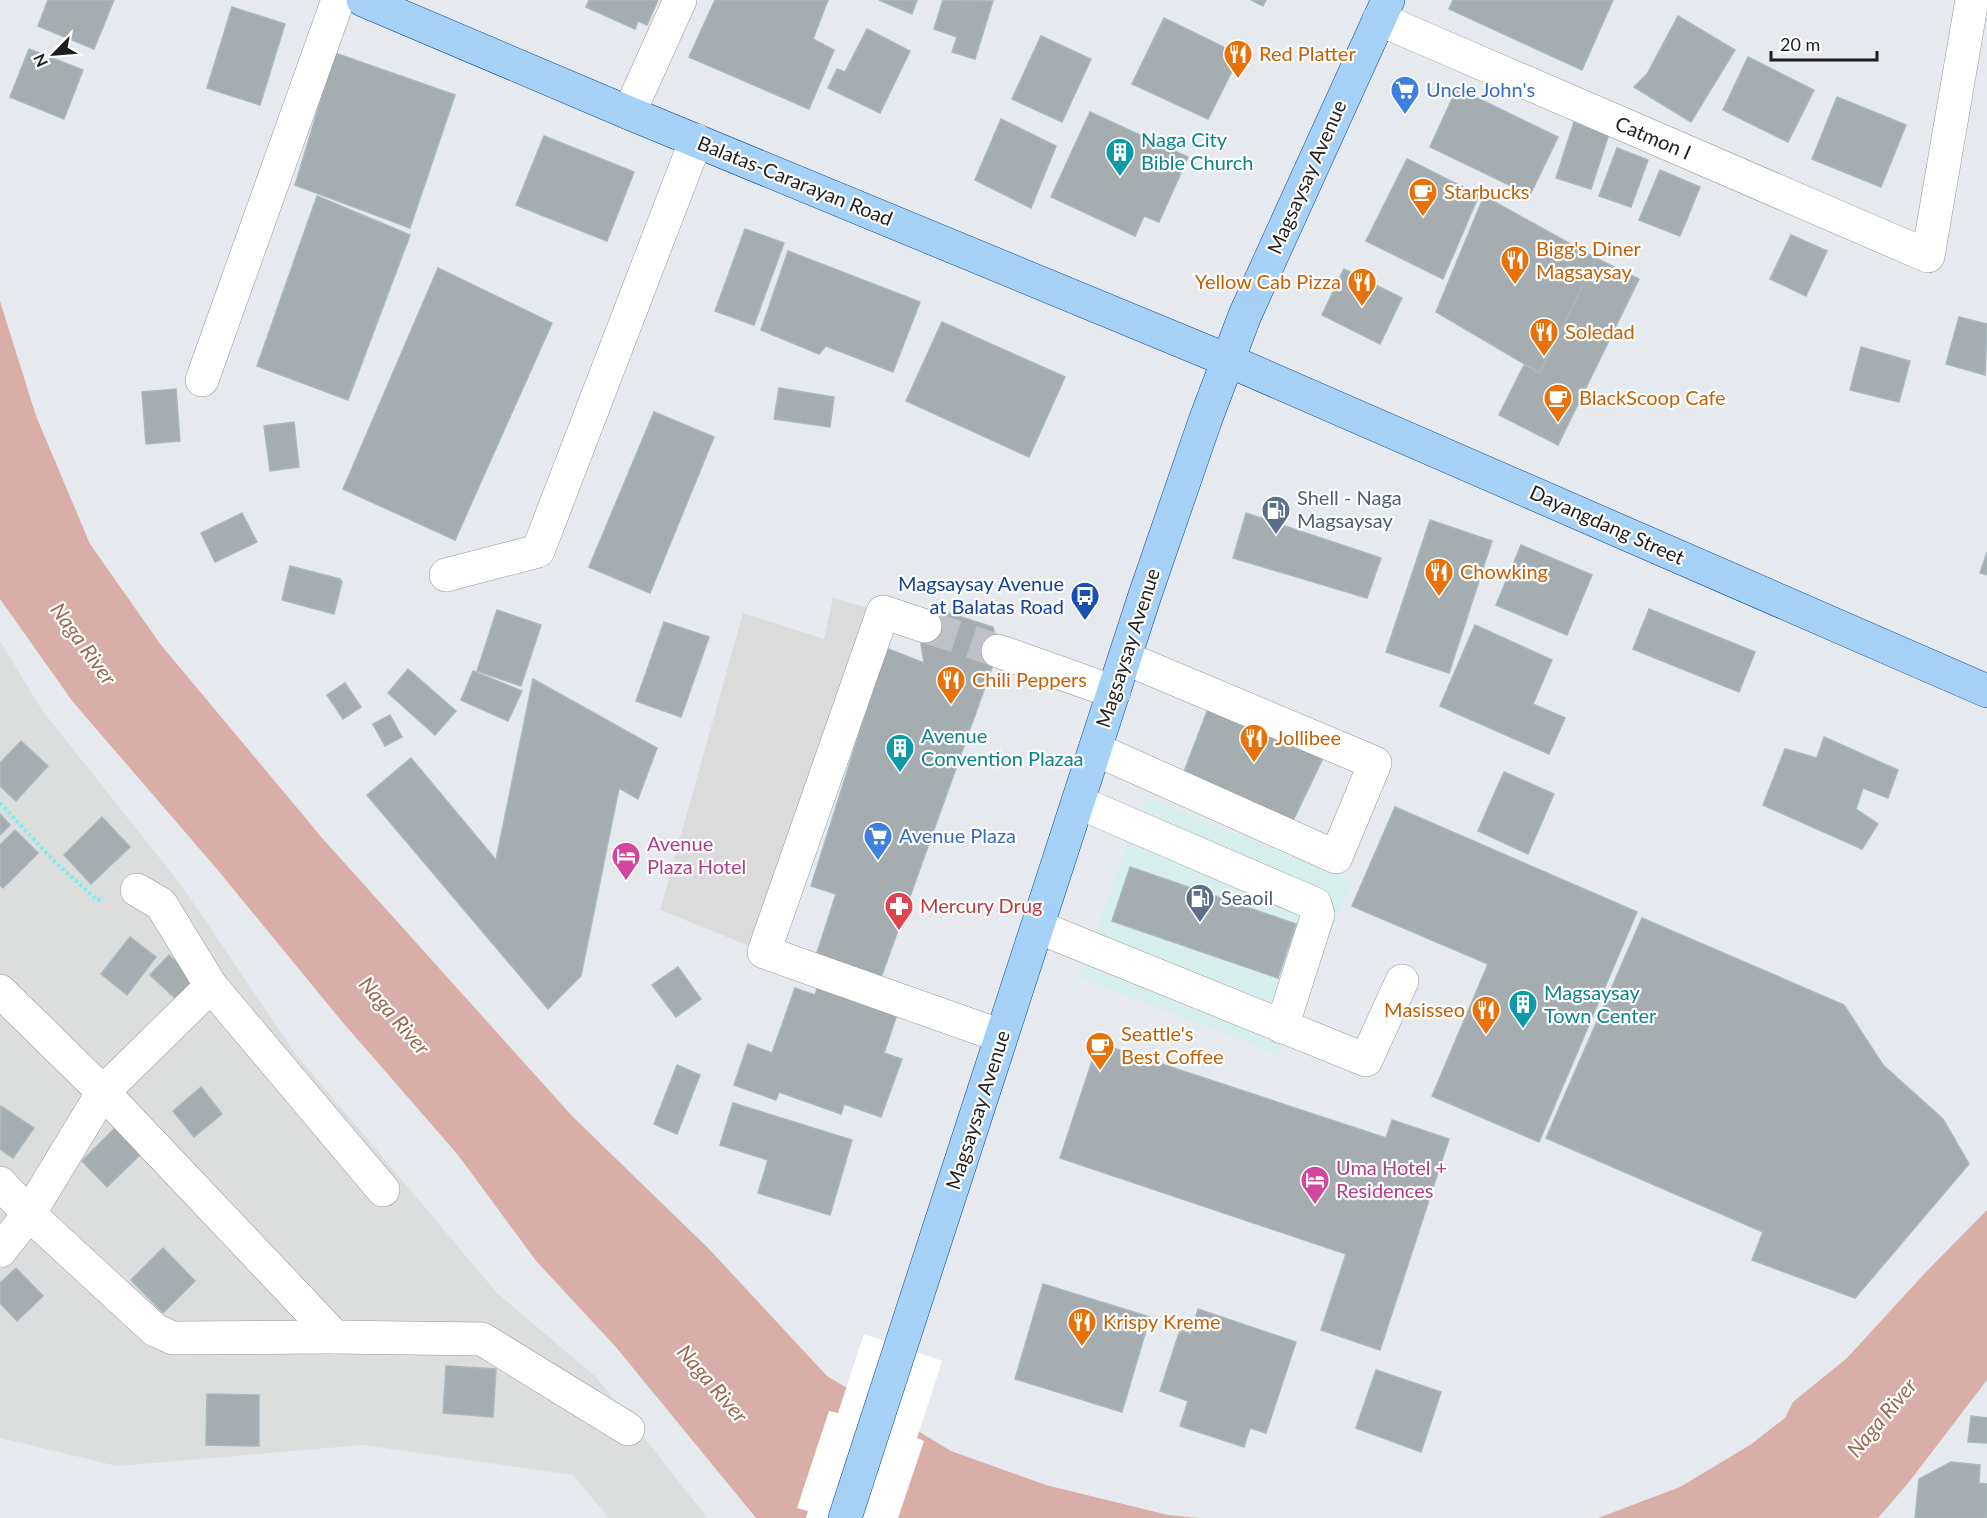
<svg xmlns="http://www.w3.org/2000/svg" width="1987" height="1518" font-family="Lato,sans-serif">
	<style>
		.residential { fill: #dcdddd }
		.commercial { fill: #d6eeec }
		.parking { fill: #dbdbdb }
		.water { fill: #d9aea9 }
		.pier { fill: #fff }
		.building { fill: #a5adb1; stroke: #a9b8bf; stroke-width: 1.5 }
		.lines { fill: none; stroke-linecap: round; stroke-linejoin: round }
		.minor-tunnel { stroke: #bec1c5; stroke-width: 33; stroke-dasharray: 33 16; stroke-linecap: butt }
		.minor-casing { stroke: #969696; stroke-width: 34 }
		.major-casing { stroke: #0b478f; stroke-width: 34 }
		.path { stroke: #76f0ed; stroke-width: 4; stroke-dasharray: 3 3; stroke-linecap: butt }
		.minor { stroke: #fff; stroke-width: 33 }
		.major { stroke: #a4d1f5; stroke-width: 33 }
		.labels { text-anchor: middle; stroke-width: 4.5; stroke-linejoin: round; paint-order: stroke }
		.food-label { font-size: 20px; fill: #c56008; stroke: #fff; text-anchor: start }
		.shop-label { font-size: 20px; fill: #366cbe; stroke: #fff; text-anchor: start }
		.street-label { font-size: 20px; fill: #1f1f1f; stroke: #fff }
		.culture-label { font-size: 20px; fill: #0d838f; stroke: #fff; text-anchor: start }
		.service-label { font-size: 20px; fill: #4e5e75; stroke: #fff; text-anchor: start }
		.transit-label { font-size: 20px; fill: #164399; stroke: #fff; text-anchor: end }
		.hotel-label { font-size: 20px; fill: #b23c85; stroke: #fff; text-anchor: start }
		.health-label { font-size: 20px; fill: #be3a42; stroke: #fff; text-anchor: start }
		.water-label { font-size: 21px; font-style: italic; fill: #99684c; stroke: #fff }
	</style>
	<rect width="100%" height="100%" fill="#e6eaef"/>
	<polygon class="residential" points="0,641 42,710 181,885 295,1053 497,1293 597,1378 706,1516 704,1518 609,1518 573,1475 363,1445 117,1466 0,1438"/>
	<polygon class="commercial" points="1145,797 1353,880 1278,1055 1079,977"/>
	<polygon class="parking" points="833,598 883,612 764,952 660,910 743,613 824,639"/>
	<g class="water">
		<polygon points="0,301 36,416 90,544 161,645 323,839 572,1116 709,1249 827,1376 951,1451 1046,1485 1168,1515 1199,1518 756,1518 615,1346 537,1262 458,1155 339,1018 216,868 73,702 0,599"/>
		<polygon points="1987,1210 1987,1380 1909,1482 1878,1518 1598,1518 1680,1487 1750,1445 1785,1418 1793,1402 1847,1358 1926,1272"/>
	</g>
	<polygon class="pier" points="864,1334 942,1361 917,1438 924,1441 898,1518 806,1518 808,1511 797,1508 829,1411 838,1413"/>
	<g class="building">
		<polygon points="48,0 114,0 94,49 38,26"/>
		<polygon points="589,0 658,0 647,25 638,21 635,29 586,7"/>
		<polygon points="715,0 828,0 813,39 834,50 809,109 689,57"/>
		<polygon points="879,0 917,0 912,14"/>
		<polygon points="943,0 993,1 975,59 952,52 957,37 934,29"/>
		<polygon points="1251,0 1266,0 1263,6"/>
		<polygon points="1453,0 1613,0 1582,70 1449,9"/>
		<polygon points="232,7 285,24 260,105 207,88"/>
		<polygon points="1678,16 1735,50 1691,122 1634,87 1647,74"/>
		<polygon points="1164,18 1240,55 1208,119 1132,84"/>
		<polygon points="867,29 910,51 880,113 828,88 837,69 845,72"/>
		<polygon points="1041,36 1091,59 1062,122 1012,99"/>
		<polygon points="29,49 83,70 64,119 10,97"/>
		<polygon points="335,53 455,95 410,228 295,185"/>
		<polygon points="1748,57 1814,90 1788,142 1723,110"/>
		<polygon points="1457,88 1558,137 1530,195 1430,147"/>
		<polygon points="1837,97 1906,125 1881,187 1812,159"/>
		<polygon points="1090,112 1188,157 1159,222 1144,216 1135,236 1051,197"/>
		<polygon points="1001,119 1056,146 1031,208 975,180"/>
		<polygon points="1574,122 1609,134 1591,189 1556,178"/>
		<polygon points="544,136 634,172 607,241 516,205"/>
		<polygon points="1617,148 1648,160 1631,207 1599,196"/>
		<polygon points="1407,159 1479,195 1443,279 1366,241"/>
		<polygon points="1660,170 1700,187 1680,236 1639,220"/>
		<polygon points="317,196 410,235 348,400 257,366"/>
		<polygon points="1484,196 1596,258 1540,373 1436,312"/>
		<polygon points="745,229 784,243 754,325 715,311"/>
		<polygon points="1791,235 1827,251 1806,296 1770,279"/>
		<polygon points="788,251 920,302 893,372 826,346 819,354 761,330"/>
		<polygon points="1596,258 1639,279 1558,445 1499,415 1524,365 1540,373"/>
		<polygon points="438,268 552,323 455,540 343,489"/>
		<polygon points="1344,269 1402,298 1380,344 1322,315"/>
		<polygon points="1959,317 1987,324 1985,375 1946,364"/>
		<polygon points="942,322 1065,377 1029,457 906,401"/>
		<polygon points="1861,347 1910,361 1899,402 1850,390"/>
		<polygon points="779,388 834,397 830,427 774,419"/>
		<polygon points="176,389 180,441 146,444 142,392"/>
		<polygon points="654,412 714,437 650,593 589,567"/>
		<polygon points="294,422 299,467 270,471 264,426"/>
		<polygon points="242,513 257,542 215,562 201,533"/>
		<polygon points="1246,513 1381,558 1367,598 1233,558"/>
		<polygon points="1430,520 1492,541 1449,673 1386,652"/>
		<polygon points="1521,545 1592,575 1567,635 1496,605"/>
		<polygon points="1987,552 1987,575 1980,573"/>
		<polygon points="290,566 340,579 342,582 334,614 282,600"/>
		<polygon points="933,608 993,627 998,651 878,986 813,965 836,894 811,886 886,648 924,663 921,645 925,626"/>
		<polygon points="1649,609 1755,652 1739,692 1633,649"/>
		<polygon points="497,610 541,625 521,686 477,671"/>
		<polygon points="664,622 709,637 681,717 636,701"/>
		<polygon points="1475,625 1552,660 1533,704 1565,718 1549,754 1440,706"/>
		<polygon points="408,669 456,711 435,735 388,693"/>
		<polygon points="473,671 522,691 508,721 461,700"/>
		<polygon points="533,679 657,748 638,799 619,788 581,976 548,1009 367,795 411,758 496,860"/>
		<polygon points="345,683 361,707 343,719 327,695"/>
		<polygon points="1211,701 1327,750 1290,827 1182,777"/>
		<polygon points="390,715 402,737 385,746 373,724"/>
		<polygon points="1824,737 1898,770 1888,798 1863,788 1856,809 1878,824 1862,849 1763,805 1785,749 1817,758"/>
		<polygon points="21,741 48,766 16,801 0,786 0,763"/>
		<polygon points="1504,772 1554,794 1528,854 1478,831"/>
		<polygon points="1395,807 1637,912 1539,1142 1432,1096 1488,964 1352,906"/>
		<polygon points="0,814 10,825 0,835"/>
		<polygon points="102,817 130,847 91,884 64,855"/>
		<polygon points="15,830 38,853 3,888 0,885 0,845"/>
		<polygon points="1130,867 1296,924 1278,978 1112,921"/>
		<polygon points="1642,918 1844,1005 1883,1065 1943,1119 1969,1164 1855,1298 1752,1260 1763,1232 1546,1138"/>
		<polygon points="130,937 156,957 127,995 101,974"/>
		<polygon points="169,955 194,979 176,999 150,975"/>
		<polygon points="678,967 701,999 676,1017 652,985"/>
		<polygon points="821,978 900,1006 884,1053 902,1059 881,1117 844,1104 841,1114 779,1092 776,1100 734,1085 748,1044 772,1053 795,988 815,995"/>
		<polygon points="1098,1043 1386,1138 1392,1120 1449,1139 1380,1350 1321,1330 1346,1254 1060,1158"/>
		<polygon points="677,1065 700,1075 677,1134 654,1124"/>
		<polygon points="201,1087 222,1114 194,1137 173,1111"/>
		<polygon points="733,1103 852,1140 830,1215 758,1193 768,1160 720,1145"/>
		<polygon points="1,1106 34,1128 13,1158 0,1149"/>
		<polygon points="116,1127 142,1153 107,1187 82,1161"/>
		<polygon points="163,1248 195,1281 163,1313 131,1280"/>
		<polygon points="16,1268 43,1296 17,1321 0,1303 0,1283"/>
		<polygon points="1043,1284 1150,1317 1122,1412 1015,1379"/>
		<polygon points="1198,1309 1296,1342 1266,1433 1250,1428 1244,1447 1180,1426 1188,1401 1160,1391 1180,1330 1191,1334"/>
		<polygon points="446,1366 496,1369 493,1417 443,1413"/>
		<polygon points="1376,1370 1441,1392 1421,1452 1356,1428"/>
		<polygon points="207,1394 259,1395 259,1446 206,1445"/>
		<polygon points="1971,1416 1987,1418 1987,1443 1968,1442"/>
		<polygon points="1951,1462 1980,1465 1979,1483 1987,1484 1987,1518 1915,1518 1919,1479"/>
	</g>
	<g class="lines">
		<polyline class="minor-tunnel" points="925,626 998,651"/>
		<g class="minor-casing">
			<g id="minor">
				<polyline points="1379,19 1928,256 1972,0"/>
				<polyline points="629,113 680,0"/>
				<polyline points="202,380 338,0"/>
				<polyline points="446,575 538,551 696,140"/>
				<polyline points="925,626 883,612 764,952 1001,1036"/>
				<polyline points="998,651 1114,692"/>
				<polyline points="1095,749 1336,857 1375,763 1125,658"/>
				<polyline points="1078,802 1315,904 1318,914 1282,1027"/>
				<polyline points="137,890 161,904 211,986 383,1190"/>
				<polyline points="1038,927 1366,1060 1402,981"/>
				<polyline points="0,991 103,1092 335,1337"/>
				<polyline points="0,1183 29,1214 155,1330 173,1338 335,1337 482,1339 628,1429"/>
				<polyline points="0,1251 29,1214 103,1092 211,986"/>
			</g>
		</g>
		<g class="major-casing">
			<g id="major">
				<polyline points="363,0 629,113 1227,360 1987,691"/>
				<polyline points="845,1518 1145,595 1205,421 1245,315 1388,0"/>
			</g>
		</g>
		<polyline class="path" points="0,803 54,861 97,900 104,899"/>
		<use href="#minor" class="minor"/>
		<use href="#major" class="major"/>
	</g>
	<defs>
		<g id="restaurant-pin" transform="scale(1.5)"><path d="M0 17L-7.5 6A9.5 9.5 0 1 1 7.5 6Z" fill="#e8710a" stroke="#fff"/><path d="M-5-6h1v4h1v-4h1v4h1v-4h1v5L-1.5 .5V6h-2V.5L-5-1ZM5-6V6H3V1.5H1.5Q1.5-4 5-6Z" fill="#fff"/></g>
		<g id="supermarket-pin" transform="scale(1.5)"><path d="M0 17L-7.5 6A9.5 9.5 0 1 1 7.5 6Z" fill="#3f7fe0" stroke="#fff"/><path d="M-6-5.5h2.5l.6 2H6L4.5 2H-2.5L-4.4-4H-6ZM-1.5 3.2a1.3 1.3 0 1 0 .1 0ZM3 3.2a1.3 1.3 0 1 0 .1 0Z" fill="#fff"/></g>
		<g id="building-pin" transform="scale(1.5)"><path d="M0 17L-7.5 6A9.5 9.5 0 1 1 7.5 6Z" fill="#0f9aa8" stroke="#fff"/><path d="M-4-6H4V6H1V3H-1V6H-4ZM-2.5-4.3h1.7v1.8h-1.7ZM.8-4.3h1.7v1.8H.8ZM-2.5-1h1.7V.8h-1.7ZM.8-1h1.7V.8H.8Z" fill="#fff"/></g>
		<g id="cafe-pin" transform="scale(1.5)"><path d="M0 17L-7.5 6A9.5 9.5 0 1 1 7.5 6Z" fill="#e8710a" stroke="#fff"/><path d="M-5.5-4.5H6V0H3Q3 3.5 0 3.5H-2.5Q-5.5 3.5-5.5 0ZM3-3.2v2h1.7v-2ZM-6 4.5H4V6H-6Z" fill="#fff"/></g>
		<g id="fuel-pin" transform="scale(1.5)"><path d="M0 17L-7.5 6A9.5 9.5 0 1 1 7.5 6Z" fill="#5c6f8a" stroke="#fff"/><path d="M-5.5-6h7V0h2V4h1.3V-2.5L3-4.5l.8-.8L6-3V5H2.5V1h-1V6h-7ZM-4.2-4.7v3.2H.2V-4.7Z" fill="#fff"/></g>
		<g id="bus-pin" transform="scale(1.5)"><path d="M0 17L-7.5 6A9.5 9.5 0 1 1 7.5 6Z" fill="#1a4fb4" stroke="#fff"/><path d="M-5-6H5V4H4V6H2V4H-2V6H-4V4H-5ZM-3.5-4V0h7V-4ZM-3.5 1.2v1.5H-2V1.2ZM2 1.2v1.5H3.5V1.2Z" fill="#fff"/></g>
		<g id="hotel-pin" transform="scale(1.5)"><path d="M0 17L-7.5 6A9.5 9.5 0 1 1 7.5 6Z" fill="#d1479c" stroke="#fff"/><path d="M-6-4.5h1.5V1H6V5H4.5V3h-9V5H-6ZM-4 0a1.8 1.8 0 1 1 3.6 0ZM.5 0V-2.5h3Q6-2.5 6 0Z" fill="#fff"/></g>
		<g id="pharmacy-pin" transform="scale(1.5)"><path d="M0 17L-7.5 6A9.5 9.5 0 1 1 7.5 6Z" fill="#e0444e" stroke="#fff"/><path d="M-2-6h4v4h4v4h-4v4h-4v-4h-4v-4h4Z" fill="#fff"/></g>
	</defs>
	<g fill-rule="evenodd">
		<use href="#restaurant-pin" x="1238" y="54"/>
		<use href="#supermarket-pin" x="1405" y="90"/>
		<use href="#building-pin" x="1120" y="152"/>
		<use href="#cafe-pin" x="1423" y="192"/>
		<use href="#restaurant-pin" x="1515" y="260"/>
		<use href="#restaurant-pin" x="1362" y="282"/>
		<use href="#restaurant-pin" x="1544" y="332"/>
		<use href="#cafe-pin" x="1558" y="398"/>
		<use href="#fuel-pin" x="1276" y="510"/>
		<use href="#restaurant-pin" x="1439" y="572"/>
		<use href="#bus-pin" x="1085" y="596"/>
		<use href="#restaurant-pin" x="951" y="680"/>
		<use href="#restaurant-pin" x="1254" y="738"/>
		<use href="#building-pin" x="900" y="748"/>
		<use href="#supermarket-pin" x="878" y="836"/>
		<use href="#hotel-pin" x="626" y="856"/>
		<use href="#fuel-pin" x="1200" y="898"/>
		<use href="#pharmacy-pin" x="899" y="906"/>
		<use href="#building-pin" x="1523" y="1004"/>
		<use href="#restaurant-pin" x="1486" y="1010"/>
		<use href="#cafe-pin" x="1100" y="1046"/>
		<use href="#hotel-pin" x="1315" y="1180"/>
		<use href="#restaurant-pin" x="1082" y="1322"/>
	</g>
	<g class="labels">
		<g class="food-label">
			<text x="1259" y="61">Red Platter</text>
			<text x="1444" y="199">Starbucks</text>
			<text x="1536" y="256">Bigg's Diner<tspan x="1536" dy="23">Magsaysay</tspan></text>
			<text x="1341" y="289" text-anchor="end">Yellow Cab Pizza</text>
			<text x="1565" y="339">Soledad</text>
			<text x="1579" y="405">BlackScoop Cafe</text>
			<text x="1460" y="579">Chowking</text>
			<text x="972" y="687">Chili Peppers</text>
			<text x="1275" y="745">Jollibee</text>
			<text x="1465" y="1017" text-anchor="end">Masisseo</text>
			<text x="1121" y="1041">Seattle's<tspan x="1121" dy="23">Best Coffee</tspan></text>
			<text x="1103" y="1329">Krispy Kreme</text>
		</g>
		<g class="shop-label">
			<text x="1426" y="97">Uncle John's</text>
			<text x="899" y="843">Avenue Plaza</text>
		</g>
		<g class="street-label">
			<text transform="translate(1653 138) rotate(23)" y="7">Catmon I</text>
			<text transform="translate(1307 177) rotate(-66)" y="7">Magsaysay Avenue</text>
			<text transform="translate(795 181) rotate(22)" y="7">Balatas-Cararayan Road</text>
			<text transform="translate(1607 525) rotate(24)" y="7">Dayangdang Street</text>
			<text transform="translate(1128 648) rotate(-72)" y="7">Magsaysay Avenue</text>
			<text transform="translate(978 1110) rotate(-72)" y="7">Magsaysay Avenue</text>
		</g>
		<g class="culture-label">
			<text x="1141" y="147">Naga City<tspan x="1141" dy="23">Bible Church</tspan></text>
			<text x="921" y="743">Avenue<tspan x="921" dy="23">Convention Plazaa</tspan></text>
			<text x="1544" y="1000">Magsaysay<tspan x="1544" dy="23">Town Center</tspan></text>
		</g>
		<g class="service-label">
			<text x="1297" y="505">Shell - Naga<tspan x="1297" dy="23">Magsaysay</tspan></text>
			<text x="1221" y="905">Seaoil</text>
		</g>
		<g class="transit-label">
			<text x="1064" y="591">Magsaysay Avenue<tspan x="1064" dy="23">at Balatas Road</tspan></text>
		</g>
		<g class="hotel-label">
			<text x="647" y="851">Avenue<tspan x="647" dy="23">Plaza Hotel</tspan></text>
			<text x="1336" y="1175">Uma Hotel +<tspan x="1336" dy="23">Residences</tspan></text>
		</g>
		<g class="health-label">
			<text x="920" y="913">Mercury Drug</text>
		</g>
		<g class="water-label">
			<text transform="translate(83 644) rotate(54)" y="7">Naga River</text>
			<text transform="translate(394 1016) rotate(49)" y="7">Naga River</text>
			<text transform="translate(712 1384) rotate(49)" y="7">Naga River</text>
			<text transform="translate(1882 1418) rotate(-50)" y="7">Naga River</text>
		</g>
	</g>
	<g transform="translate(54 54) rotate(245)" stroke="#ffffff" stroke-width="4.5" paint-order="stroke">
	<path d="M0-4.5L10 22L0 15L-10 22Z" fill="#1f1f1f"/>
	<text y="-9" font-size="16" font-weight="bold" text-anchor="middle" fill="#1f1f1f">N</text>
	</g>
	<path d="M1771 51v9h106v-9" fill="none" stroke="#1f1f1f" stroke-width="3"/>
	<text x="1780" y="51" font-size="18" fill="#1f1f1f" stroke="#ffffff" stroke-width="4.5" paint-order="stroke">20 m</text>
</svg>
